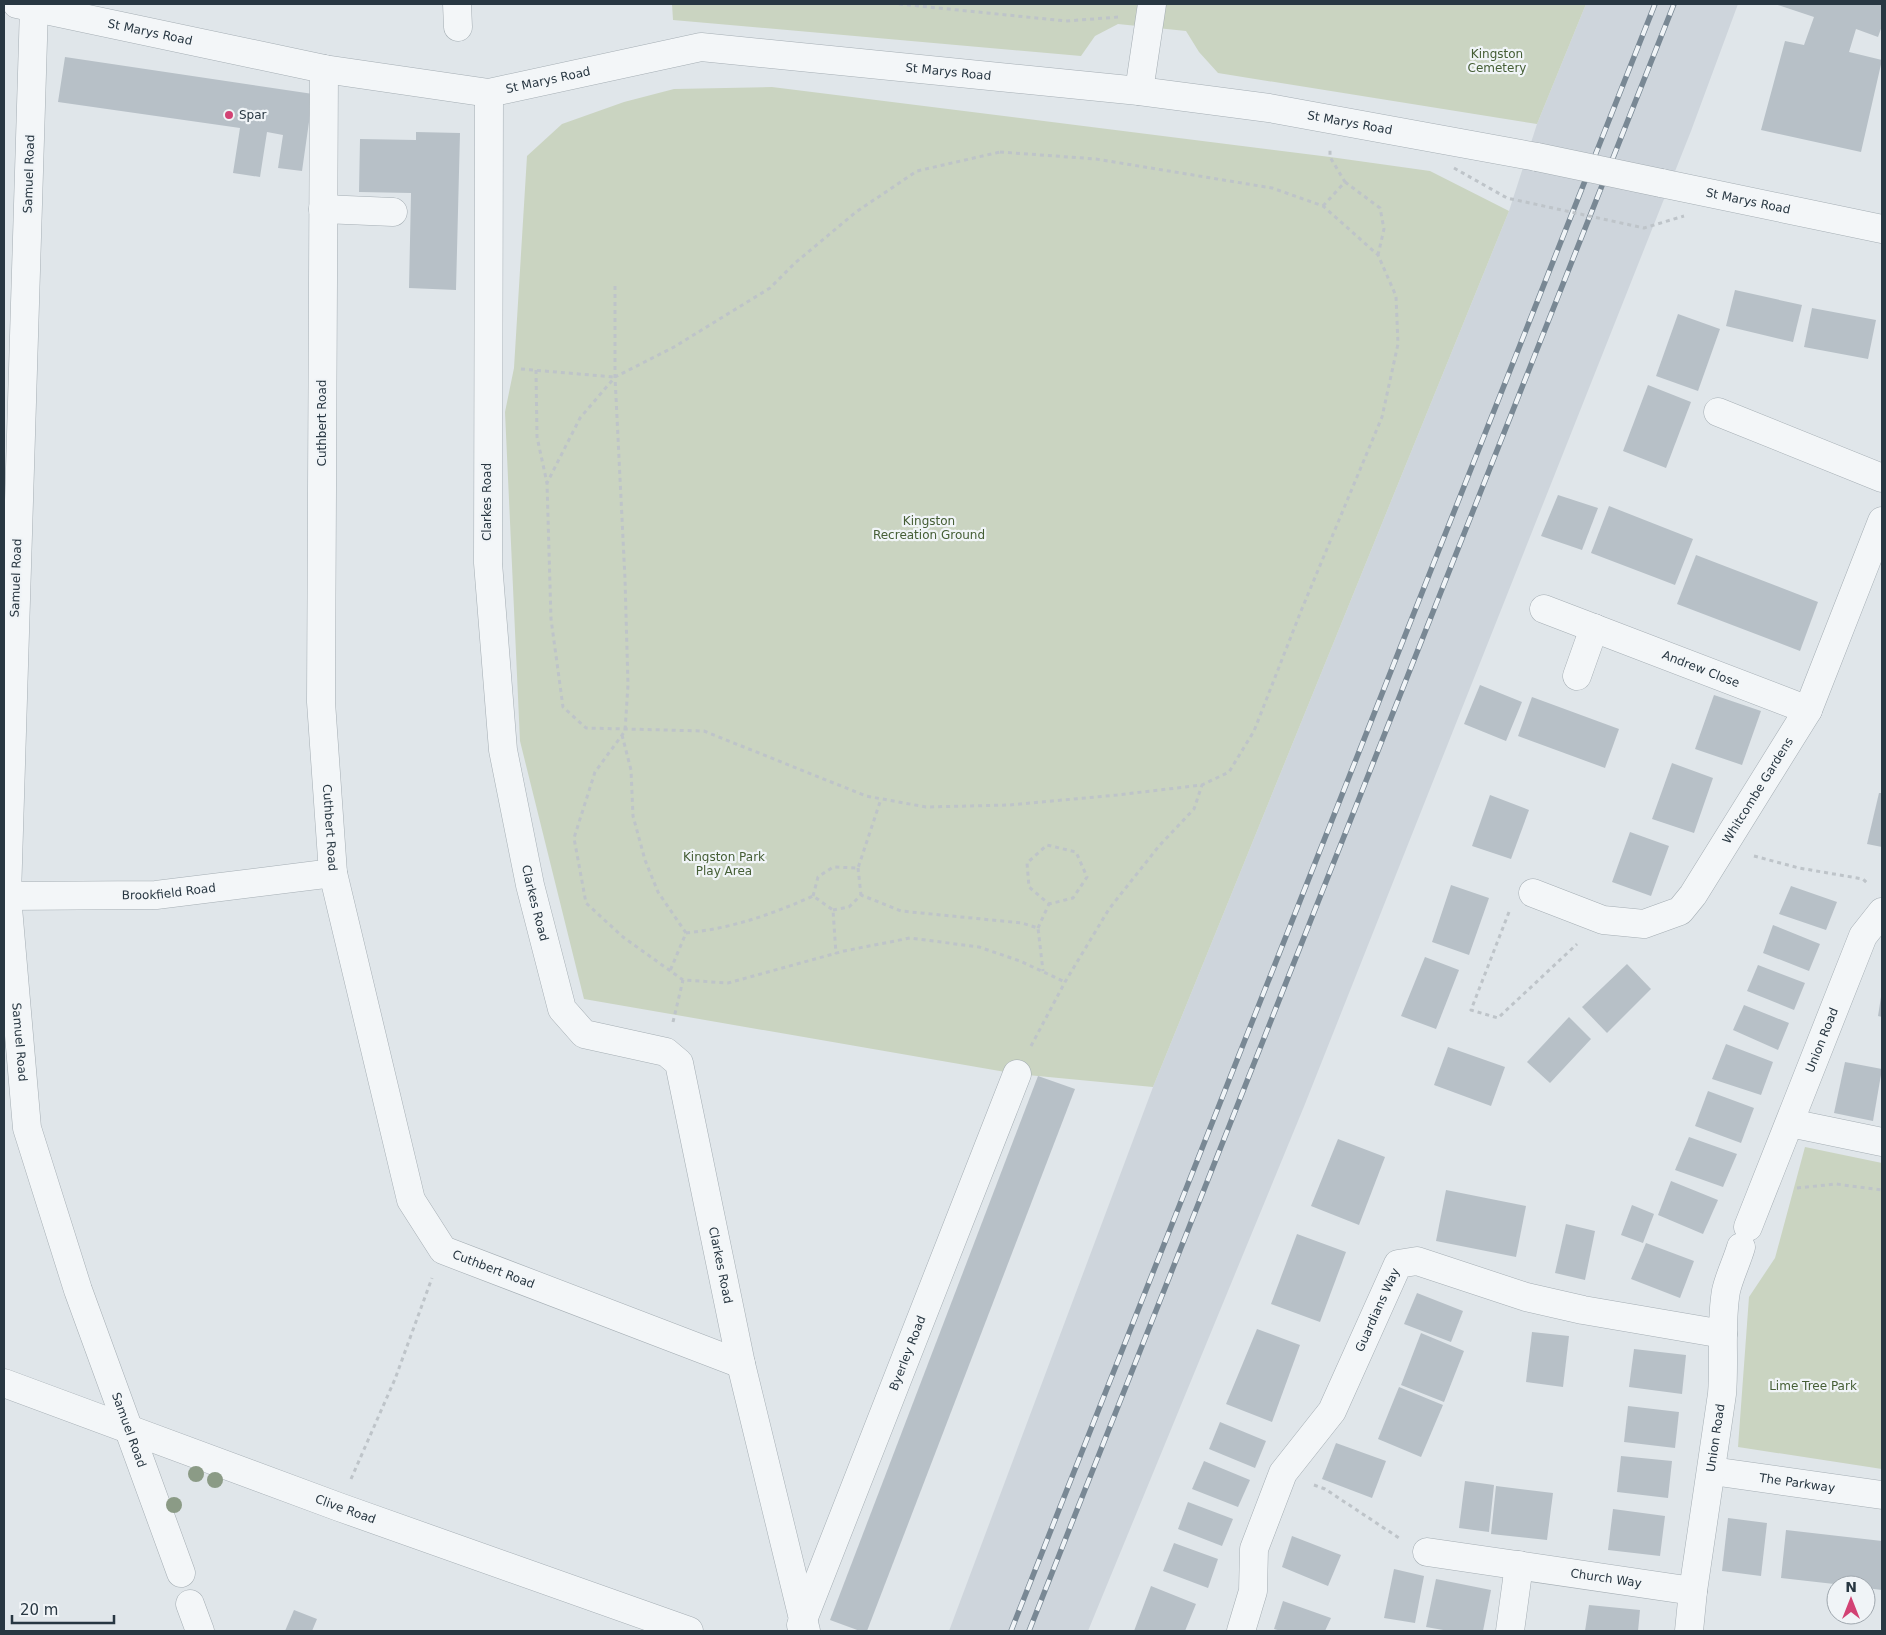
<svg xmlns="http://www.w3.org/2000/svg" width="1886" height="1635" font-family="'DejaVu Sans',sans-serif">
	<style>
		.built { fill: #ced5dc }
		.green { fill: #cad4c1 }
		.building { fill: #b7c0c7 }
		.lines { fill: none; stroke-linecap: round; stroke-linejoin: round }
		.minor-casing { stroke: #a5aeb4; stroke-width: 29 }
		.path { stroke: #bec4c9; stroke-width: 3; stroke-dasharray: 4 4; stroke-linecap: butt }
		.minor { stroke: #f3f6f8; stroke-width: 28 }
		.rail-casing { stroke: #798894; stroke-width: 5.5 }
		.rail { stroke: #f0f4f7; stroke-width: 4; stroke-dasharray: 11; stroke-linecap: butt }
		.minor-bridge-casing { stroke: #a5aeb4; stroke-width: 29; stroke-linecap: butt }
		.path-bridge { stroke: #bec4c9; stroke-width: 3; stroke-dasharray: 4 4; stroke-linecap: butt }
		.minor-bridge { stroke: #f3f6f8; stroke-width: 28 }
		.tree { fill: #8b9b86 }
		.poi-dot { fill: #d24274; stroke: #f0f4f7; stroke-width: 2 }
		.labels { text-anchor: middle; stroke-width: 4.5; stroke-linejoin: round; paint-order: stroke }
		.street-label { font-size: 12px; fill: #283742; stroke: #f0f4f7 }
		.park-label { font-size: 12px; fill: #455e35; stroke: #f0f4f7 }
		.poi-label { font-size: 12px; fill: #283742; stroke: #f0f4f7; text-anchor: start }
	</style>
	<rect width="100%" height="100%" fill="#e0e6ea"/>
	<polygon class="built" points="1586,4 1738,4 1691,131 1305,1104 1088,1631 949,1631 1153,1087 1509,211 1537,124"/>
	<g class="green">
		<polygon points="672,4 1586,4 1537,124 1218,73 1199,52 1186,31 1118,24 1095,36 1081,56 673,20"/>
		<polygon points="772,87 1330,157 1430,171 1509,211 1153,1087 1017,1074 584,999 520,741 505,412 514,368 527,156 562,124 624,102 674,89"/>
		<polygon points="1805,1147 1882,1163 1882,1469 1738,1447 1749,1297 1775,1258"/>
	</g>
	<g class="building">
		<polygon points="1775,4 1882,4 1882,26 1878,37 1856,29 1849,52 1882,60 1861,152 1761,130 1785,41 1804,45 1814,17"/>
		<polygon points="65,57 313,94 302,171 278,168 283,135 267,132 260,177 233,173 240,128 58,102"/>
		<polygon points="416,132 460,133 456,290 409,288 411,193 359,192 360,139 416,140"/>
		<polygon points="1735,290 1802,305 1793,342 1726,326"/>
		<polygon points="1812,308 1876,320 1868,359 1804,347"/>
		<polygon points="1678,314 1720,329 1698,391 1656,376"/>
		<polygon points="1648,385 1691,402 1666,468 1623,451"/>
		<polygon points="1558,495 1598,508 1582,550 1541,536"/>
		<polygon points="1609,506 1693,539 1675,585 1591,553"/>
		<polygon points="1696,555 1818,602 1800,651 1677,604"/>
		<polygon points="1480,685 1522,702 1506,741 1464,724"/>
		<polygon points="1714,695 1761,711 1742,765 1695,749"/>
		<polygon points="1532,697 1619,729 1605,768 1518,736"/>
		<polygon points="1672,763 1713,778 1694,833 1652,819"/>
		<polygon points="1879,793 1882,793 1882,847 1867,844"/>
		<polygon points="1490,795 1529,810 1511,859 1472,846"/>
		<polygon points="1630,832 1669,846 1651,896 1612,882"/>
		<polygon points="1451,885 1489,898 1469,955 1432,942"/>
		<polygon points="1791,886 1837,902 1826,930 1779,914"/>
		<polygon points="1773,925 1820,944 1809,971 1763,953"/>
		<polygon points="1425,957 1459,970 1436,1029 1401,1016"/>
		<polygon points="1627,964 1651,989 1607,1033 1582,1007"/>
		<polygon points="1758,965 1805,983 1794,1010 1747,991"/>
		<polygon points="1881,997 1882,997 1882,1017 1878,1016"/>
		<polygon points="1744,1005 1789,1023 1778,1050 1733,1030"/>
		<polygon points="1569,1017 1591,1039 1550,1083 1527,1062"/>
		<polygon points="1726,1044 1773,1062 1761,1095 1712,1079"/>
		<polygon points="1448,1047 1505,1067 1491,1106 1434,1085"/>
		<polygon points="1845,1062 1882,1069 1873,1121 1834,1113"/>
		<polygon points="1038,1076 1075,1089 867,1631 860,1631 830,1620"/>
		<polygon points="1708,1091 1754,1108 1741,1143 1695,1126"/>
		<polygon points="1689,1137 1737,1154 1723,1187 1675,1170"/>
		<polygon points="1338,1139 1385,1157 1359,1225 1311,1206"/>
		<polygon points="1671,1181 1718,1200 1703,1234 1658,1215"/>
		<polygon points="1446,1190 1526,1206 1516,1257 1436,1241"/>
		<polygon points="1632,1205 1654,1214 1643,1243 1621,1235"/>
		<polygon points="1566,1224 1595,1231 1585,1280 1555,1273"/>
		<polygon points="1297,1234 1346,1252 1320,1322 1271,1304"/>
		<polygon points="1646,1243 1694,1261 1680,1298 1631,1279"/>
		<polygon points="1417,1293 1463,1311 1451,1342 1404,1324"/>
		<polygon points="1257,1329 1300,1345 1272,1422 1226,1404"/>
		<polygon points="1532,1332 1569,1336 1563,1387 1526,1382"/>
		<polygon points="1421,1333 1464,1351 1444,1402 1401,1385"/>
		<polygon points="1634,1349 1686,1355 1682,1394 1629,1387"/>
		<polygon points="1399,1387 1443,1405 1421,1457 1378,1439"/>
		<polygon points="1628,1406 1679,1412 1675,1448 1624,1442"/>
		<polygon points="1220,1422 1266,1441 1255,1468 1209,1449"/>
		<polygon points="1336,1443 1386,1461 1372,1498 1322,1479"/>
		<polygon points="1621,1456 1672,1461 1668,1498 1617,1492"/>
		<polygon points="1204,1461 1250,1480 1238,1507 1192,1489"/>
		<polygon points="1465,1481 1494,1485 1489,1532 1459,1528"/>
		<polygon points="1496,1486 1553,1493 1547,1540 1491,1534"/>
		<polygon points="1188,1502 1233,1519 1222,1546 1178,1529"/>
		<polygon points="1613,1509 1665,1516 1660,1556 1608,1550"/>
		<polygon points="1728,1518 1767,1523 1761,1576 1722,1571"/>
		<polygon points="1786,1530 1882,1541 1882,1590 1866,1588 1866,1585 1843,1585 1781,1578"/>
		<polygon points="1292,1536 1341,1555 1328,1586 1282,1567"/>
		<polygon points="1174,1543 1218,1559 1208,1588 1163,1571"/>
		<polygon points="1394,1569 1424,1576 1415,1623 1384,1618"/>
		<polygon points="1436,1579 1491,1590 1483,1631 1449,1631 1426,1627"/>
		<polygon points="1151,1586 1196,1604 1185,1631 1134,1631"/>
		<polygon points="1283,1601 1331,1618 1325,1631 1281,1631 1274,1629"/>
		<polygon points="1589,1605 1640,1610 1638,1631 1585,1631"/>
		<polygon points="294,1610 317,1619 312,1631 285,1631"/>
	</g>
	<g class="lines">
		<g class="minor-casing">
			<g id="minor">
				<path id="s1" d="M17 4 324 69 489 93 701 47 1139 91 1269 108 1537 157"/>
				<polyline points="457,4 458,27"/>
				<path id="s2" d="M34 7 7 896 27 1128 78 1290 181 1573"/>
				<path id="s3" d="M324 69 321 702 333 873 411 1200 443 1250 741 1364"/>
				<polyline points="1139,91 1152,4"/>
				<path id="s4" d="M489 93 488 563 503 750 530 885 562 1009 584 1034 666 1052 679 1063 741 1364 806 1631"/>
				<path id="s5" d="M1661 183 1882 229"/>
				<polyline points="323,209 393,212"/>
				<polyline points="1718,412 1882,478"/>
				<path id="s6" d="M1544 609 1808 710"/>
				<polyline points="1577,676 1594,628"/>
				<path id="s7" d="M1533 893 1603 920 1644 924 1680 911 1693 895 1808 710 1882 521"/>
				<path id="s8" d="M4 896 156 895 333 873"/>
				<polyline points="1790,1123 1882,1142"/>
				<path id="s9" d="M1748 1227 1863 936 1882 912"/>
				<path id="s10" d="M4 1383 339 1507 689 1631"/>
				<path id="s11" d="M1712 1471 1882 1495"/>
				<path id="s12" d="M1427 1552 1693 1591"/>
				<polyline points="190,1604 200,1631"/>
				<path id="s13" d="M801 1625 1017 1074"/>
				<path id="s14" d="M1241 1631 1253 1591 1254 1549 1283 1473 1332 1411 1398 1264 1417 1261 1526 1297 1583 1310 1723 1334"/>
				<polyline points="1510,1631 1519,1565"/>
				<path id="s15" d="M1689 1631 1693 1591 1722 1394C1725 1360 1720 1325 1726 1291 1729 1277 1737 1261 1741 1247"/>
			</g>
		</g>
		<g class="path">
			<polyline points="899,4 1066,21 1119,17"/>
			<polygon points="1000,152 1096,159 1272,188 1323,206 1378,255 1396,296 1398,344 1382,417 1301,611 1254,731 1229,772 1202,785 1117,795 1009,805 926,807 866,796 704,731 586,728 563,707 551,619 547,483 580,418 615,377 674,347 770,288 795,263 856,212 917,171"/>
			<polyline points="1345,182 1380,208 1384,229 1378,255"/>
			<polyline points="1323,206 1345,182 1330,157 1330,150"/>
			<polyline points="615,286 615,377 625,579 628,685 625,731 595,772 574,838 586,903 623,937 683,980 728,983 844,951 910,938 979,947 1020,961 1065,982"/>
			<polyline points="521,369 614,377"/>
			<polyline points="536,370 537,437 547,483"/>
			<polyline points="622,735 631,770 633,816 645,860 658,892 686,933 670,971"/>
			<polyline points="1754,856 1799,868 1863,879 1868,884"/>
			<polyline points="858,868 861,895"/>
			<polyline points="813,896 818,877 833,867 858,868 881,799"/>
			<polyline points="833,910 849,907 861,895 901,911 1022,923 1038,928 1043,971"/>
			<polyline points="1509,912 1471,1010 1498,1018 1577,944"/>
			<polyline points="1038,928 1049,904 1029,887 1027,863 1047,845 1076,852 1087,877 1073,898 1049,904"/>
			<path d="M686 933C733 928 770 915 813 896L833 910 836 954"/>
			<polyline points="673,1022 683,980"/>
			<polyline points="1031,1046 1065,982 1109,909 1159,846 1194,809 1202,785"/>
			<polyline points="1797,1188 1836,1184 1882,1190"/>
			<polyline points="351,1479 395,1379 432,1278"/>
			<polyline points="1314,1485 1325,1489 1399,1538"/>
		</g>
		<use href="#minor" class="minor"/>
		<g class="rail-casing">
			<g id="rail">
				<polyline points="1011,1631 1655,4"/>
				<polyline points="1029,1631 1674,4"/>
			</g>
		</g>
		<use href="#rail" class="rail"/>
		<g class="minor-bridge-casing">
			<polyline id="minor-bridge" points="1537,157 1661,183"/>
		</g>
		<polyline class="path-bridge" points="1454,168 1507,198 1644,228 1684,216"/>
		<use href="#minor-bridge" class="minor-bridge"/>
	</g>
	<g class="tree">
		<circle cx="196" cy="1474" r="8"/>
		<circle cx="215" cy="1480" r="8"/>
		<circle cx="174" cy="1505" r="8"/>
	</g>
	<circle class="poi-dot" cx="229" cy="115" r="5"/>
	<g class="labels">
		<g class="street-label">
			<text dy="4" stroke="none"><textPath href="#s1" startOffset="136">St Marys Road</textPath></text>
			<text dy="4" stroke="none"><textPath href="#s1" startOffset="946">St Marys Road</textPath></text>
			<text dy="4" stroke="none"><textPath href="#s1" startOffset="541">St Marys Road</textPath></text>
			<text dy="4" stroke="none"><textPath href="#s1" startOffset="1351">St Marys Road</textPath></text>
			<text transform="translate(29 174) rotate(-88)" y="4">Samuel Road</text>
			<text dy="4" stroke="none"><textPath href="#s5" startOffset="89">St Marys Road</textPath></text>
			<text transform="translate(322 423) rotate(-90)" y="4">Cuthbert Road</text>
			<text transform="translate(487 502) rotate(-90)" y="4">Clarkes Road</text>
			<text transform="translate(16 578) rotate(-88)" y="4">Samuel Road</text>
			<text dy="4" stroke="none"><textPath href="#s6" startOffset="168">Andrew Close</textPath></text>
			<text dy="4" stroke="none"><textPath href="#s7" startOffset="298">Whitcombe Gardens</textPath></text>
			<text dy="4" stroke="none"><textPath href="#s3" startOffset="759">Cuthbert Road</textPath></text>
			<text dy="4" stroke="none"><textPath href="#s8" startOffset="165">Brookfield Road</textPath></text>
			<text dy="4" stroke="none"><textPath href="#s4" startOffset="814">Clarkes Road</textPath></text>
			<text dy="4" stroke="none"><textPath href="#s9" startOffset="201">Union Road</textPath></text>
			<text dy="4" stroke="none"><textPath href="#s2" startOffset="1036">Samuel Road</textPath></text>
			<text dy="4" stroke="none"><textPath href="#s4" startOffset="1264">Clarkes Road</textPath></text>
			<text dy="4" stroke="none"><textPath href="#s3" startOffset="1254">Cuthbert Road</textPath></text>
			<text dy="4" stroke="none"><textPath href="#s14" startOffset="355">Guardians Way</textPath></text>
			<text dy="4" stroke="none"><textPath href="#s13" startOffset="292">Byerley Road</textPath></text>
			<text dy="4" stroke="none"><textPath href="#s2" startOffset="1441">Samuel Road</textPath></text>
			<text dy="4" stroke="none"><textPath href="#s15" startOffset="195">Union Road</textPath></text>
			<text dy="4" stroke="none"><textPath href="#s11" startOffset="86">The Parkway</textPath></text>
			<text dy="4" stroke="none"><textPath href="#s10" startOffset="364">Clive Road</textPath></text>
			<text dy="4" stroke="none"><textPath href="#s12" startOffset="181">Church Way</textPath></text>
		</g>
		<g class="park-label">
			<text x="1497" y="58">Kingston<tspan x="1497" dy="14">Cemetery</tspan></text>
			<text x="929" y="525">Kingston<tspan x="929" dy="14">Recreation Ground</tspan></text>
			<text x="724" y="861">Kingston Park<tspan x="724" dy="14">Play Area</tspan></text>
			<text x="1813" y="1390">Lime Tree Park</text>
		</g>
		<g class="poi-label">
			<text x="239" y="119">Spar</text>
		</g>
	</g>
	<rect width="1886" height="1635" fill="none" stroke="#283742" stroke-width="10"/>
	<g transform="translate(1851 1600)"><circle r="24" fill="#f0f4f7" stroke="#a0a8af"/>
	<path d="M0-4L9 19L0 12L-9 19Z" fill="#d24274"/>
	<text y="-8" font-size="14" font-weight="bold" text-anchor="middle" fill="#283742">N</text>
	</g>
	<path d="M12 1615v8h102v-8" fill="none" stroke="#283742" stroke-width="2.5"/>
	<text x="20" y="1615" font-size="15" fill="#283742" stroke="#f0f4f7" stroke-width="4" paint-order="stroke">20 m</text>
</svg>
